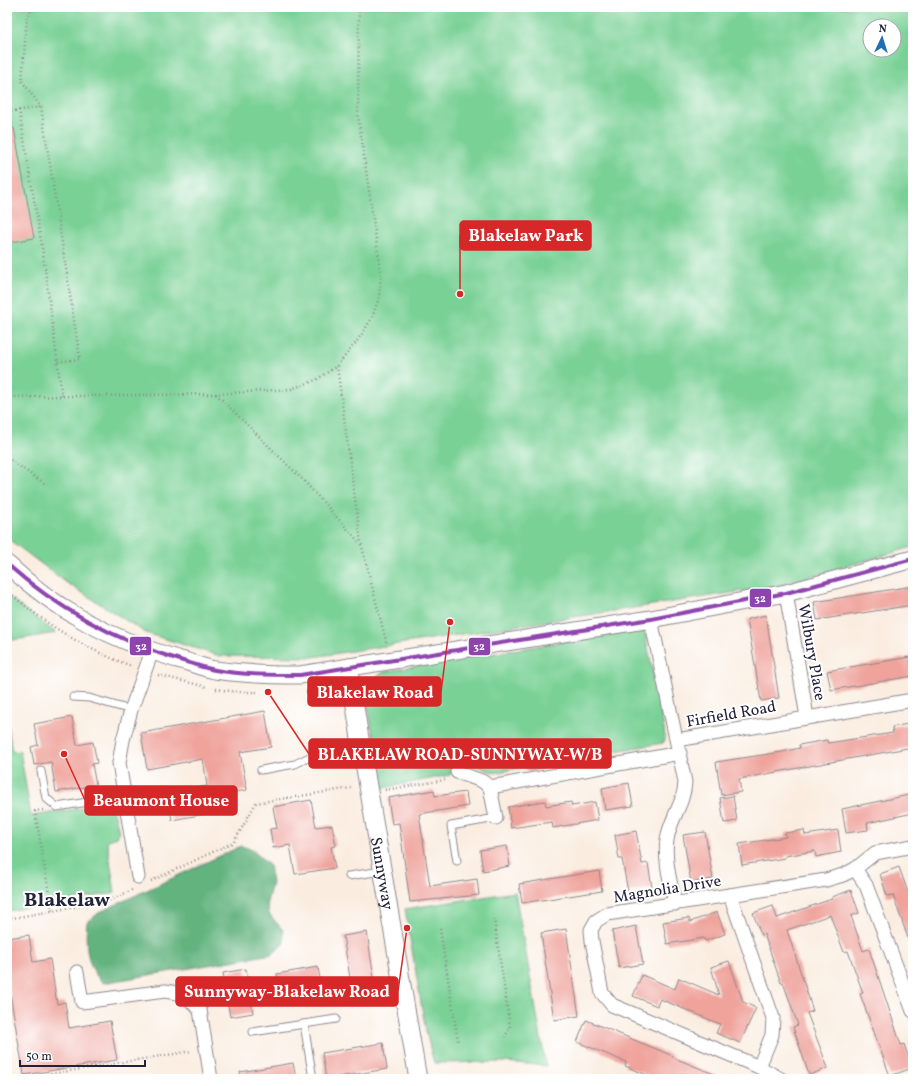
<svg xmlns="http://www.w3.org/2000/svg" width="920" height="1086" font-family="Vollkorn,serif">
	<style>
		.green { fill: #7ad196; stroke: #4e7a68; fill-rule: evenodd }
		.forest { fill: #63b37f; stroke: #426a5d }
		.building { fill: #efa39b }
		.lines { fill: none; stroke-linecap: round; stroke-linejoin: round }
		.service-casing { stroke: #8e888e; stroke-width: 9 }
		.minor-casing { stroke: #8e888e; stroke-width: 15 }
		.tertiary-casing { stroke: #8e888e; stroke-width: 19 }
		.path { stroke: #8e888e; stroke-width: 2.5; stroke-dasharray: 1 3; stroke-linecap: butt }
		.service { stroke: #fff; stroke-width: 7 }
		.minor { stroke: #fff; stroke-width: 13 }
		.tertiary { stroke: #fff; stroke-width: 17 }
		.bus-1-casing { stroke: #fff; stroke-width: 7 }
		.bus-1 { stroke: #8e44ad; stroke-width: 4 }
		.labels { text-anchor: middle; stroke-width: 4; stroke-linejoin: round; paint-order: stroke }
		.street-label { font-size: 16px; fill: #22223b; stroke: #fff }
		.district-label { font-size: 20px; font-weight: bold; fill: #22223b; stroke: #fff }
		.leader { fill: none; stroke: #d62828; stroke-width: 1.5 }
		.callout-dot { fill: #d62828; stroke: #fff; stroke-width: 1.5 }
		.callout { fill: #d62828; stroke: #d62828; stroke-width: 1.5 }
		.callout-label { font-size: 17px; text-anchor: middle; font-weight: bold; fill: #fff }
		.line-badge { stroke: #fff; stroke-width: 1.5 }
		.badge-label { font-size: 11px; text-anchor: middle; font-weight: bold; fill: #fff }
	</style>
	<rect width="100%" height="100%" fill="#fff"/>
	<filter id="ink" filterUnits="userSpaceOnUse"><feTurbulence type="fractalNoise" baseFrequency=".025" numOctaves="2"/><feDisplacementMap in="SourceGraphic" scale="8" xChannelSelector="R" yChannelSelector="G"/><feConvolveMatrix kernelMatrix="1 2 1 2 8 2 1 2 1" color-interpolation-filters="sRGB"/></filter>
	<filter id="wash" filterUnits="userSpaceOnUse"><feTurbulence type="fractalNoise" baseFrequency=".012" numOctaves="4" result="noise"/><feDisplacementMap in="SourceGraphic" scale="16" xChannelSelector="R" yChannelSelector="G"/><feGaussianBlur stdDeviation="0.9" result="paint"/><feColorMatrix in="noise" values="0 0 0 0 0 0 0 0 0 0 0 0 0 0 0 0 0 1.4 0 .05"/><feComposite in="paint" operator="in"/></filter>
	<g filter="url(#wash)">
		<rect width="100%" height="100%" fill="#faede0"/>
		<g class="green">
			<path d="M7 7H913V547L777 586 313 657 220 656 146 633 67 583 7 538ZM870 26H894V50H870Z"/>
			<polygon points="7,596 56,633 7,641"/>
			<polygon points="644,628 664,729 665,740 663,743 550,762 547,767 531,771 524,767 494,773 457,758 450,775 383,788 366,697 366,685 383,672"/>
			<polygon points="7,721 12,752 20,751 31,816 107,804 115,815 119,832 116,837 107,841 115,893 7,911"/>
			<polygon points="515,892 546,1066 505,1062 434,1063 426,1032 405,909"/>
		</g>
		<path class="forest" d="M241 846 251 849 269 865 272 883 267 902 269 914 283 930 284 943 272 954 103 983C86 967 85 943 87 922L100 912Z"/>
		<g id="blocks">
			<g class="building">
				<polygon points="7,128 14,128 34,238 7,243"/>
				<polygon points="913,586 913,605 817,620 814,602"/>
				<polygon points="766,615 779,698 761,701 747,619"/>
				<polygon points="910,657 913,676 831,690 827,671"/>
				<polygon points="265,711 271,747 240,752 247,790 224,794 227,807 215,809 216,812 172,820 167,793 207,786 203,759 147,769 141,733"/>
				<polygon points="72,717 77,745 93,742 97,763 92,764 96,785 56,792 51,762 34,765 31,747 38,745 34,724"/>
				<polygon points="913,723 913,747 739,779 741,792 721,795 716,762 782,752 800,748 799,745 827,740 828,743 893,733 892,727"/>
				<polygon points="629,783 633,806 605,810 602,788"/>
				<polygon points="434,790 435,796 466,792 468,806 419,814 430,886 477,879 479,895 410,902 399,823 392,824 388,798"/>
				<polygon points="913,794 913,813 867,823 868,830 846,833 842,809"/>
				<polygon points="733,796 737,821 724,823 720,798"/>
				<polygon points="311,800 316,827 332,825 336,846 331,847 335,868 295,874 290,845 273,848 270,829 277,828 273,807"/>
				<polygon points="545,801 546,806 571,802 572,806 595,802 598,820 553,828 552,822 511,828 508,807"/>
				<polygon points="804,830 805,835 838,830 841,852 816,857 815,851 785,856 785,858 742,865 739,844 786,837 785,833"/>
				<polygon points="636,831 642,864 648,863 652,888 628,892 622,859 619,859 615,835"/>
				<polygon points="705,832 713,879 691,883 683,835"/>
				<polygon points="507,846 510,866 483,871 480,850"/>
				<polygon points="899,867 910,898 913,897 913,947 911,947 893,895 887,896 880,874"/>
				<polygon points="599,871 602,891 522,903 519,884"/>
				<polygon points="851,890 859,913 851,916 863,951 869,949 901,1045 904,1044 912,1068 890,1076 860,994 863,993 848,951 844,952 830,915 787,930 813,1011 807,1013 828,1068 809,1075 793,1027 798,1025 783,982 781,983 764,934 761,935 753,913 773,906 777,918 832,899 832,897"/>
				<polygon points="717,912 725,934 705,941 704,938 667,944 663,922 689,918 690,922"/>
				<polygon points="636,926 643,964 619,968 612,931"/>
				<polygon points="566,929 579,1016 554,1020 541,933"/>
				<polygon points="367,932 377,998 354,1002 343,936"/>
				<polygon points="29,935 33,962 50,959 57,1004 65,1002 69,1028 110,1021 117,1060 24,1075 7,976 7,938"/>
				<polygon points="729,961 743,1002 756,1008 740,1043 716,1033 720,1024 660,999 657,1006 633,996 642,975 675,989 679,978 719,995 711,967"/>
				<polygon points="318,967 322,992 281,998 277,974"/>
				<polygon points="246,969 253,1013 230,1017 223,973"/>
				<polygon points="586,1020 673,1056 672,1057 726,1079 657,1079 625,1066 626,1062 577,1042"/>
				<polygon points="383,1043 387,1069 326,1079 322,1053"/>
				<polygon points="293,1063 296,1079 241,1079 240,1072"/>
			</g>
		</g>
	</g>
	<g filter="url(#ink)">
		<use href="#blocks" fill-opacity="0" stroke="#8e888e" stroke-width="1"/>
		<g class="lines">
			<g class="service-casing">
				<g id="service">
					<polyline points="73,697 89,698 131,710"/>
					<polyline points="261,770 295,764 320,752 361,745"/>
					<polyline points="41,771 46,798 57,807 125,796"/>
					<polyline points="457,861 451,826 496,818"/>
					<polyline points="349,876 382,871"/>
					<polyline points="304,1024 313,1079"/>
					<polyline points="253,1032 336,1019"/>
				</g>
			</g>
			<g class="minor-casing">
				<g id="minor">
					<polyline points="786,593 807,717"/>
					<path d="M651 619 685 782C684 805 670 818 667 840 664 860 671 884 675 904"/>
					<polyline points="677,740 913,700"/>
					<polyline points="457,772 482,781 490,787 496,818"/>
					<polyline points="490,787 680,753"/>
					<polyline points="855,869 866,885 913,1011"/>
					<polyline points="138,877 119,763 123,740 131,710 152,651"/>
					<polyline points="730,895 773,1018 772,1035 759,1067"/>
					<polyline points="77,972 82,1002 165,991 184,994 200,1010 211,1079"/>
					<polyline points="781,1079 759,1067 612,1005 602,993 592,941 591,930 596,921 607,914 826,880 843,875 855,869 875,853 913,846"/>
				</g>
			</g>
			<g class="tertiary-casing">
				<g id="tertiary">
					<path d="M7 564C58 612 111 639 177 659 190 662 203 668 215 670 243 674 272 675 300 675L651 619 786 593 913 559"/>
					<path id="s1" d="M349 667 361 745 418 1079"/>
				</g>
			</g>
			<g class="path">
				<polyline points="33,7 27,17 22,81 41,107 80,359 58,362"/>
				<polyline points="19,110 42,247 62,396"/>
				<polyline points="7,112 41,107"/>
				<polyline points="337,366 361,543 387,645"/>
				<polyline points="216,394 304,481 360,543"/>
				<polyline points="7,397 216,394 291,389 316,380 337,366 357,341 372,318 379,298 381,274 358,115 359,7"/>
				<polyline points="7,458 47,485"/>
				<path d="M7 590C43 623 86 650 132 666"/>
				<polyline points="158,675 207,687"/>
				<polyline points="216,689 238,692 257,692"/>
				<polyline points="306,692 320,692 338,702"/>
				<polyline points="370,698 374,697 393,678"/>
				<polyline points="385,790 445,780"/>
				<polyline points="43,810 35,811 52,911"/>
				<polyline points="151,881 234,842 256,803 351,788"/>
				<polyline points="7,919 108,901 132,890"/>
				<polyline points="494,919 510,1027 505,1037"/>
				<polyline points="440,929 458,1041"/>
				<polyline points="7,1063 9,1079"/>
				<polyline points="19,1079 192,1051"/>
			</g>
			<use href="#service" class="service"/>
			<use href="#minor" class="minor"/>
			<use href="#tertiary" class="tertiary"/>
			<g class="bus-1-casing">
				<path id="bus-1" d="M7 564C59 610 117 641 183 661 194 664 204 668 215 670 243 675 272 675 300 675L651 619 786 593 913 559"/>
			</g>
			<use href="#bus-1" class="bus-1"/>
		</g>
	</g>
	<g class="labels">
		<g class="street-label">
			<text transform="translate(813 652) rotate(80)" y="6">Wilbury Place</text>
			<text transform="translate(731 713) rotate(-10)" y="6">Firfield Road</text>
			<text dy="6" stroke="none"><textPath href="#s1" startOffset="209">Sunnyway</textPath></text>
			<text transform="translate(667 888) rotate(-9)" y="6">Magnolia Drive</text>
		</g>
		<g class="district-label">
			<text x="67" y="906">Blakelaw</text>
		</g>
	</g>
	<path class="leader" d="M460 294L460 235M450 622L441 692M268 692L309 754M64 754L85 800M407 928L398 991"/>
	<g class="callout-dot">
		<circle cx="460" cy="294" r="4"/>
		<circle cx="450" cy="622" r="4"/>
		<circle cx="268" cy="692" r="4"/>
		<circle cx="64" cy="754" r="4"/>
		<circle cx="407" cy="928" r="4"/>
	</g>
	<g class="callout">
		<rect x="460" y="221" width="131" height="29" rx="4"/>
		<rect x="308" y="677" width="133" height="29" rx="4"/>
		<rect x="309" y="739" width="302" height="29" rx="4"/>
		<rect x="85" y="786" width="152" height="29" rx="4"/>
		<rect x="176" y="977" width="222" height="29" rx="4"/>
	</g>
	<g class="callout-label">
		<text x="526" y="241">Blakelaw Park</text>
		<text x="375" y="698">Blakelaw Road</text>
		<text x="460" y="760">BLAKELAW ROAD-SUNNYWAY-W/B</text>
		<text x="161" y="806">Beaumont House</text>
		<text x="287" y="997">Sunnyway-Blakelaw Road</text>
	</g>
	<g class="line-badge">
		<rect x="749" y="588" width="23" height="20" rx="4" fill="#8e44ad"/>
		<rect x="129" y="636" width="23" height="20" rx="4" fill="#8e44ad"/>
		<rect x="468" y="637" width="23" height="19" rx="4" fill="#8e44ad"/>
	</g>
	<g class="badge-label">
		<text x="760" y="602">32</text>
		<text x="141" y="650">32</text>
		<text x="479" y="650">32</text>
	</g>
	<rect width="920" height="1086" fill="none" stroke="#fff" stroke-width="24"/>
	<g transform="translate(882 38) rotate(4)"><circle r="19" fill="#ffffff" stroke="#a7a7b1"/>
	<path d="M0-3L7 15L0 10L-7 15Z" fill="#1f6fb2"/>
	<text y="-6" font-size="11" font-weight="bold" text-anchor="middle" fill="#22223b">N</text>
	</g>
	<path d="M20 1060v6h125v-6" fill="none" stroke="#22223b" stroke-width="2"/>
	<text x="26" y="1060" font-size="12" fill="#22223b" stroke="#ffffff" stroke-width="3" paint-order="stroke">50 m</text>
</svg>
